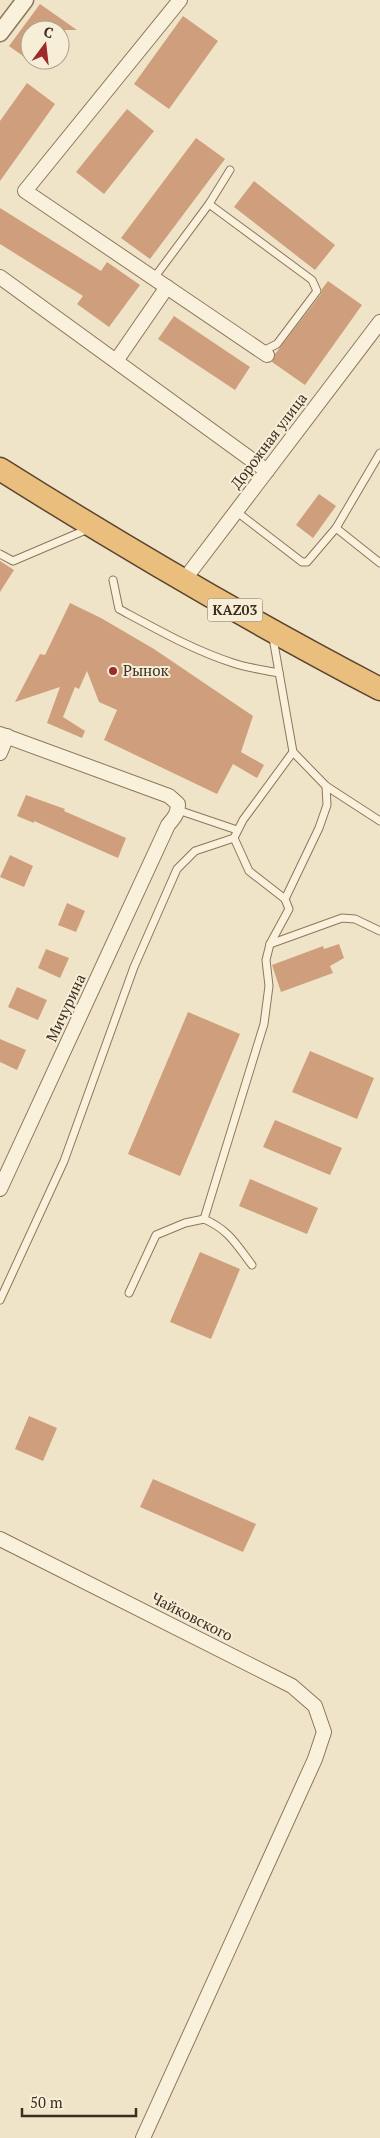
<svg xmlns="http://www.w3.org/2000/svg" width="380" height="2138" font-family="'PT Serif',serif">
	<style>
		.building { fill: #cf9f7d }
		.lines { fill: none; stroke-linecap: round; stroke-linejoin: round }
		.service-casing { stroke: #8d765c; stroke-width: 9 }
		.minor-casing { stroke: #8d765c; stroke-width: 16 }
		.tertiary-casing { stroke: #8d765c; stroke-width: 19 }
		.trunk-casing { stroke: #5b4430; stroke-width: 25 }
		.service { stroke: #faf1dc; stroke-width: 7 }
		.minor { stroke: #faf1dc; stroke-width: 14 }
		.tertiary { stroke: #faf1dc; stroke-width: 16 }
		.trunk { stroke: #eabe7c; stroke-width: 22 }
		.poi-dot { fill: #9e2a2b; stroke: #f7eed8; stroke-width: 2 }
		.labels { text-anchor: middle; stroke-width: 4; stroke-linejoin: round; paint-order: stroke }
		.shield { fill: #f7eed8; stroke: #756857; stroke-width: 1 }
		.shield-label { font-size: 14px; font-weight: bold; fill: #3d2e20 }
		.street-label { font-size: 15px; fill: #3d2e20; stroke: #f7eed8 }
		.poi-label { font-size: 15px; fill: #3d2e20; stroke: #f7eed8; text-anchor: start }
	</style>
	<rect width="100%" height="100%" fill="#f0e4c8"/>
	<g class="building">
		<polygon points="40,4 77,30 30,30 30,61 9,46"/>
		<polygon points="183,16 218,41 169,109 134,84"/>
		<polygon points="27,83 55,104 0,181 0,121"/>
		<polygon points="127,109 154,131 104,194 76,172"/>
		<polygon points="196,138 225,159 150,259 121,238"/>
		<polygon points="254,181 335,245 315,270 234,207"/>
		<polygon points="0,208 101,271 107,262 140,285 109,327 77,304 83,296 0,244"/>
		<polygon points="328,281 362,305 305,385 272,362 275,354 321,294 322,289"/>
		<polygon points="174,316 250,367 235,390 158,339"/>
		<polygon points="319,494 336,506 313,538 296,525"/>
		<polygon points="0,561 14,570 0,592"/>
		<polygon points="70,603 101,618 154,649 253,716 241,752 264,765 257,778 233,764 217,794 104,740 117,710 99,702 87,671 79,689 75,687 63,717 85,731 82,738 47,723 60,687 15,702 40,654 45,655"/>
		<polygon points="26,795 65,809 64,811 126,838 118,858 34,821 34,823 17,816"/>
		<polygon points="10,855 33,866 24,887 0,877"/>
		<polygon points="67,903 85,911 76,932 58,925"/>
		<polygon points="339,944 344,958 330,966 333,973 281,992 272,965 323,946 324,949"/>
		<polygon points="46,949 69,958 60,978 38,968"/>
		<polygon points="17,987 47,1000 38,1020 8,1007"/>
		<polygon points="188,1012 240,1034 180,1176 128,1154"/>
		<polygon points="0,1039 26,1050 17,1070 0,1062"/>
		<polygon points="310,1051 374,1078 357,1119 292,1092"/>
		<polygon points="275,1120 342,1148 330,1175 263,1147"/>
		<polygon points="250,1179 318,1208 307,1234 239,1206"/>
		<polygon points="200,1252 240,1269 211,1339 170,1322"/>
		<polygon points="29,1416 57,1428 43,1461 15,1449"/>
		<polygon points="153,1479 256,1524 243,1552 140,1507"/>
	</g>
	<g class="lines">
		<g class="service-casing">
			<g id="service">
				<polyline points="209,204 312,280 317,291 277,344 263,351"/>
				<polyline points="154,278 209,204 230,170"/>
				<polyline points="237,512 302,562 307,562 336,528 380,453"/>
				<polyline points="336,528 380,563"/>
				<polyline points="0,554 13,561 88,529"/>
				<path d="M113 580 119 609C156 629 193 650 233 663 248 668 264 670 279 673"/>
				<polyline points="273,638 293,752 326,786 380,821"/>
				<polyline points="178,810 237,830"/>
				<polyline points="285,899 319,828 327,805 326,786"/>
				<polyline points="270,944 342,918 355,919 380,931"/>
				<path d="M204 1219C229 1230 236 1244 252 1265"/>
				<polyline points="129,1293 156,1235 185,1223 204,1219 264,1024 269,986 266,960 270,944 289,909 285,899 249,871 234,838 243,820 293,752"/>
				<polyline points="0,1300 64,1161 134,967 177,869 195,851 234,838"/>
			</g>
		</g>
		<g class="minor-casing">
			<g id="minor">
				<polyline points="180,0 25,191 267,355"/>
				<polyline points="0,277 267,471"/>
				<polyline points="116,361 167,287"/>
				<polyline points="184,580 380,322"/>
				<path d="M0 734 169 796 178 804C178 814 174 818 168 825L0 1189"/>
				<polyline points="0,753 7,736"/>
				<polyline points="0,1539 292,1686 315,1706 324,1732 315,1759 143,2138"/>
			</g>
		</g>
		<g class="tertiary-casing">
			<polyline id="tertiary" points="0,33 25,0"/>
		</g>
		<g class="trunk-casing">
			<path id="trunk" d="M0 469C124 547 250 621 380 689"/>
		</g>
		<use href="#service" class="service"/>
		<use href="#minor" class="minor"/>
		<use href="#tertiary" class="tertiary"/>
		<use href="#trunk" class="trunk"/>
	</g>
	<circle class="poi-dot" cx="113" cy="671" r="5"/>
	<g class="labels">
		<rect class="shield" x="207.5" y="598.5" width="55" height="23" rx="4"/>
		<g class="shield-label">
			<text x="235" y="615">KАZ03</text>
		</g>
		<g class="street-label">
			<text transform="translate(269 441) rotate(-53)" y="5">Дорожная улица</text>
			<text transform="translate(66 1008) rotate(-65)" y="5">Мичурина</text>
			<text transform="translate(192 1617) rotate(27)" y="5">Чайковского</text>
		</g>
		<g class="poi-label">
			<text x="123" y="676">Рынок</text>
		</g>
	</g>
	<g transform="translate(45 45) rotate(15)"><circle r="24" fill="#f7eed8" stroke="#ada18e"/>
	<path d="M0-4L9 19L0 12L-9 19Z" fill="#9e2a2b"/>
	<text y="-8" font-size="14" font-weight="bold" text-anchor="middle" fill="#3d2e20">С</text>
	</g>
	<path d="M22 2108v8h114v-8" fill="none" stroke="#3d2e20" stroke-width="2.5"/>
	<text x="30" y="2108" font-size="15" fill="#3d2e20" stroke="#f7eed8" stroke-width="4" paint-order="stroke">50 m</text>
</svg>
